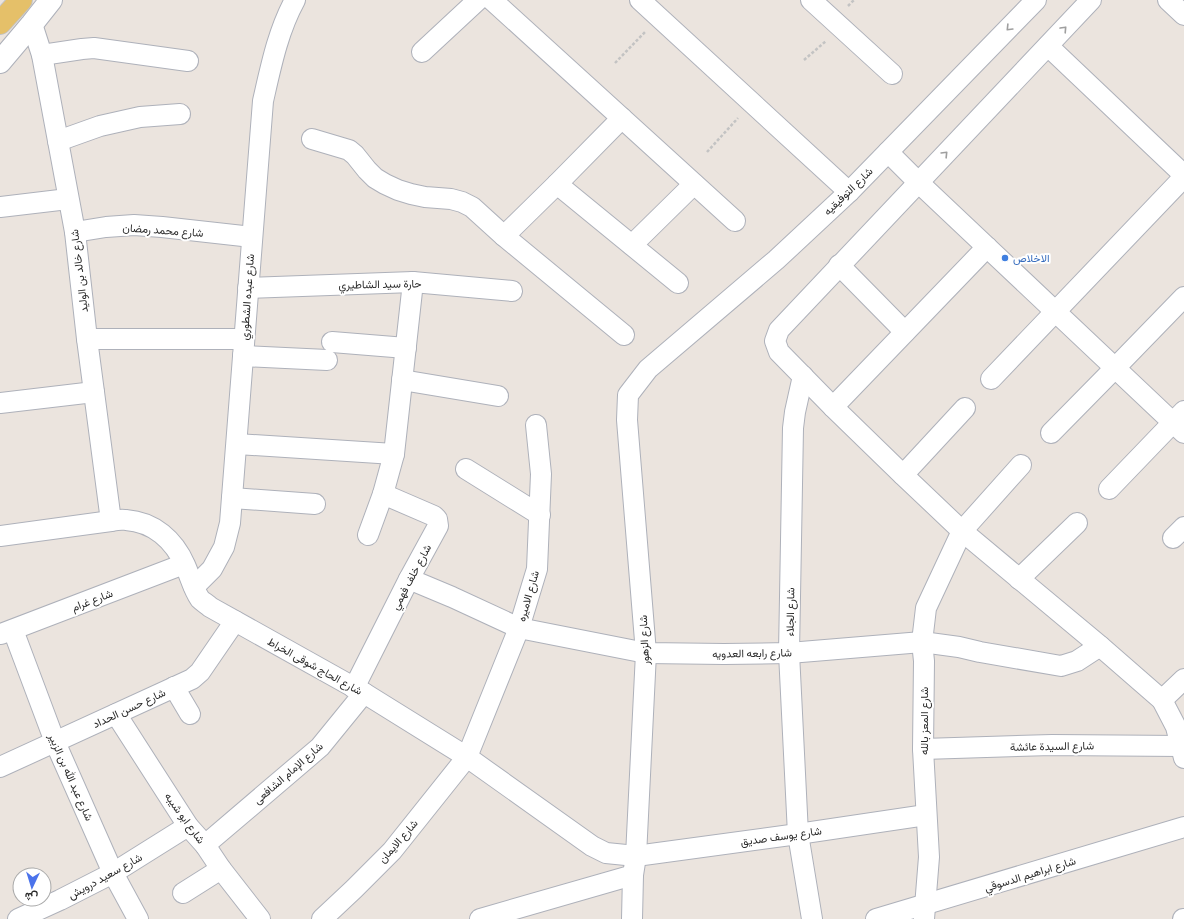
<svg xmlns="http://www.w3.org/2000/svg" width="1184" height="919" font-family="'Archivo Narrow',Vazirmatn,sans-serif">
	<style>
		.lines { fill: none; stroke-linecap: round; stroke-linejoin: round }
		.street-casing { stroke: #aeb1ba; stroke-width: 22 }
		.secondary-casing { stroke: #aeb1ba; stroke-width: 24 }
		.primary-casing { stroke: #c3c3c3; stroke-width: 24 }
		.path { stroke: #c3c3c3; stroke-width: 2.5; stroke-dasharray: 3 2; stroke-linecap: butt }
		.street { stroke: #fff; stroke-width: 20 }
		.secondary { stroke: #fff; stroke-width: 22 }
		.primary { stroke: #e5c069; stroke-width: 22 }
		.oneway { stroke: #9f9f9f }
		.shop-dot { fill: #3f7fe0; stroke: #fff; stroke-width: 1.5 }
		.labels { text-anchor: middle; stroke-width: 4; stroke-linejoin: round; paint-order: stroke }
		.street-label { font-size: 11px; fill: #2a2a2a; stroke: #fff }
		.shop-label { font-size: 11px; fill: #366cbe; stroke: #fff; text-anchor: start }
	</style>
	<rect width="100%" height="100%" fill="#ebe4de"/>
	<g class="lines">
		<g class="street-casing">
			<g id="street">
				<polyline points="492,0 735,221"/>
				<polyline points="640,0 849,192"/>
				<polyline points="811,0 892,74"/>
				<polyline points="1091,0 779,330 775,341 779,352 833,407 903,475 962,531 1100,646 1162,700 1176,727 1184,758"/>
				<polyline points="1168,0 1184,15"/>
				<polyline points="32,24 42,55 75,232 87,339 111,521"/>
				<polyline points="1048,46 1184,175"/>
				<polyline points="422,52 478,0"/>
				<polyline points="42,55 82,49 94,48 188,61"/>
				<polyline points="312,139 349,150 355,155 367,170 375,178 385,184 398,190 411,194 425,197 451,199 462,202 472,207 504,236 624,335"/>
				<polyline points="58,141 100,126 140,117 180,114"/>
				<polyline points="888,152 918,182 1184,433"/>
				<polyline points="557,184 678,283"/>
				<polyline points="0,207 68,199"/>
				<polyline points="75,232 106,227 134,225 162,227 252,237"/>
				<polyline points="504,236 557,184 622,118"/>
				<polyline points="632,245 694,184"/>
				<polyline points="839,265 905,332"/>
				<polyline points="248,288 413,282 512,291"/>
				<polyline points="87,339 244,339"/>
				<polyline points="332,342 406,348"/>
				<polyline points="243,356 327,360"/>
				<polyline points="803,376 795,412 793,428 789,653 798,834 812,919"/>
				<polyline points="991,379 1184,177"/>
				<polyline points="402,380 498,396"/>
				<polyline points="0,403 94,392"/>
				<polyline points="833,407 987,247"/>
				<polyline points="1051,433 1115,368 1184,297"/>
				<polyline points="237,444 394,454"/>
				<polyline points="466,469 540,515"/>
				<polyline points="903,475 965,408"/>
				<polyline points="1109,489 1184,411"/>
				<polyline points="232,498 315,504"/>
				<polyline points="368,535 383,494 394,454 413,282"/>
				<path d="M0 536 111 521C116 520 121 519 126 520 154 522 174 540 185 565 190 576 193 589 200 599 203 602 207 604 210 607L364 693 467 757 592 846 606 853 636 856 798 834 926 815"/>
				<polyline points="1173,538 1184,527"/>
				<polyline points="409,579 452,597 519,628 646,653 724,654 789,653 922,642 959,647 980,652 1061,666 1077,661 1100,646"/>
				<polyline points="1019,579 1077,523"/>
				<path d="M194 587 212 569 224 547 230 523 263 101C271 66 278 31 295 0"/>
				<polyline points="13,630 55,742 113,873 138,919"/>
				<polyline points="1,634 184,564"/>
				<polyline points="174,687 190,714"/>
				<polyline points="354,688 409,579 438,526 437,519 434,516 383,494"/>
				<polyline points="1162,700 1184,679"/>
				<polyline points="116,714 188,826 205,845 221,869 260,919"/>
				<polyline points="923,749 1052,745 1182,746"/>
				<polyline points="0,767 192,679 200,672 235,621"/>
				<polyline points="205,845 320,747 364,693"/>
				<polyline points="183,893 221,869"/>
				<polyline points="18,919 60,900 113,873 188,826"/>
				<polyline points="322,919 354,889 392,851 467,757 519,628 537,569 541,474 536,425"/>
				<polyline points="480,919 633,875"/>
				<polyline points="632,919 633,875 636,856 646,653 627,420 628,395 648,369 776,260 849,192 1036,0"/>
				<polyline points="876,919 1184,827"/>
				<polyline points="924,919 929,857 923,749 924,661 922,642 926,608 962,531 1021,465"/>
				<polyline points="1183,919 1184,919"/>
			</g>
		</g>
		<g class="secondary-casing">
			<polyline id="secondary" points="0,62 32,24 51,0"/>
		</g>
		<g class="primary-casing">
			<polyline id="primary" points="0,23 21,0"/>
		</g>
		<g class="path">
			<polyline points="848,6 854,0"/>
			<polyline points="804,60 826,41"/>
			<polyline points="615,63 645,32"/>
			<polyline points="707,152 738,118"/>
		</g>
		<use href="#street" class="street"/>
		<use href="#secondary" class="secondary"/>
		<use href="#primary" class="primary"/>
	</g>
	<defs><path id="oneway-chevron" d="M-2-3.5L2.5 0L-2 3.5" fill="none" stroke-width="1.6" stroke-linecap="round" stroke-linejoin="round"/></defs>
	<g class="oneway">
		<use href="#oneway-chevron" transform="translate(1009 28) rotate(134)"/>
		<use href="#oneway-chevron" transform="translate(1064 29) rotate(-47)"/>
		<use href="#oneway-chevron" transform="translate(945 154) rotate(-46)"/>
	</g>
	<circle class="shop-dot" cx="1005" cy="258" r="4"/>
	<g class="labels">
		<g class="street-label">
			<text transform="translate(848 191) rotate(-44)" y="4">شارع التوفيقيه</text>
			<text transform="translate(163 230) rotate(4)" y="4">شارع محمد رمضان</text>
			<text transform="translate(79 271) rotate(-97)" y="4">شارع خالد بن الوليد</text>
			<text transform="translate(380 284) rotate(-1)" y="4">حارة سيد الشاطيري</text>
			<text transform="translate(247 297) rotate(-86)" y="4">شارع عبده الشطوري</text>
			<text transform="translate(411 577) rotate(-62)" y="4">شارع خلف فهمي</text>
			<text transform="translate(528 596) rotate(-74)" y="4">شارع الاميره</text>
			<text transform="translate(92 600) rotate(-21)" y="4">شارع غرام</text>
			<text transform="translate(790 612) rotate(-89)" y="4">شارع الجلاء</text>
			<text transform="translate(644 640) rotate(-93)" y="4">شارع الزهور</text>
			<text transform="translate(752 653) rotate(-1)" y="4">شارع رابعه العدويه</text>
			<text transform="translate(315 666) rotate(29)" y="4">شارع الحاج شوقى الخراط</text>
			<text transform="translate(129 708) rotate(-25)" y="4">شارع حسن الحداد</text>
			<text transform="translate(924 721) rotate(-90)" y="4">شارع المعز بالله</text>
			<text transform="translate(1052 746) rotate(-1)" y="4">شارع السيدة عائشة</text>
			<text transform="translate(288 773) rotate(-41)" y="4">شارع الإمام الشافعى</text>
			<text transform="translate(71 777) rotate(66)" y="4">شارع عبد الله بن الزبير</text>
			<text transform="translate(185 818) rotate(54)" y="4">شارع ابو شيبه</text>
			<text transform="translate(781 836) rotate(-8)" y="4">شارع يوسف صديق</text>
			<text transform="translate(398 841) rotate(-49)" y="4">شارع الايمان</text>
			<text transform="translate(1030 874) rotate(-17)" y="4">شارع ابراهيم الدسوقي</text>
			<text transform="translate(105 876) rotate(-29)" y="4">شارع سعيد درويش</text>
		</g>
		<g class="shop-label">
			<text x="1013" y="262">الاخلاص</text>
		</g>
	</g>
	<g transform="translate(32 887) rotate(184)"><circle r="19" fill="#ffffff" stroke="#aaaaaa"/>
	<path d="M0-3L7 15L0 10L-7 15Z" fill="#4b73eb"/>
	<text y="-6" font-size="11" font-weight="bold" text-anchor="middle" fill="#2a2a2a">ش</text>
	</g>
</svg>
